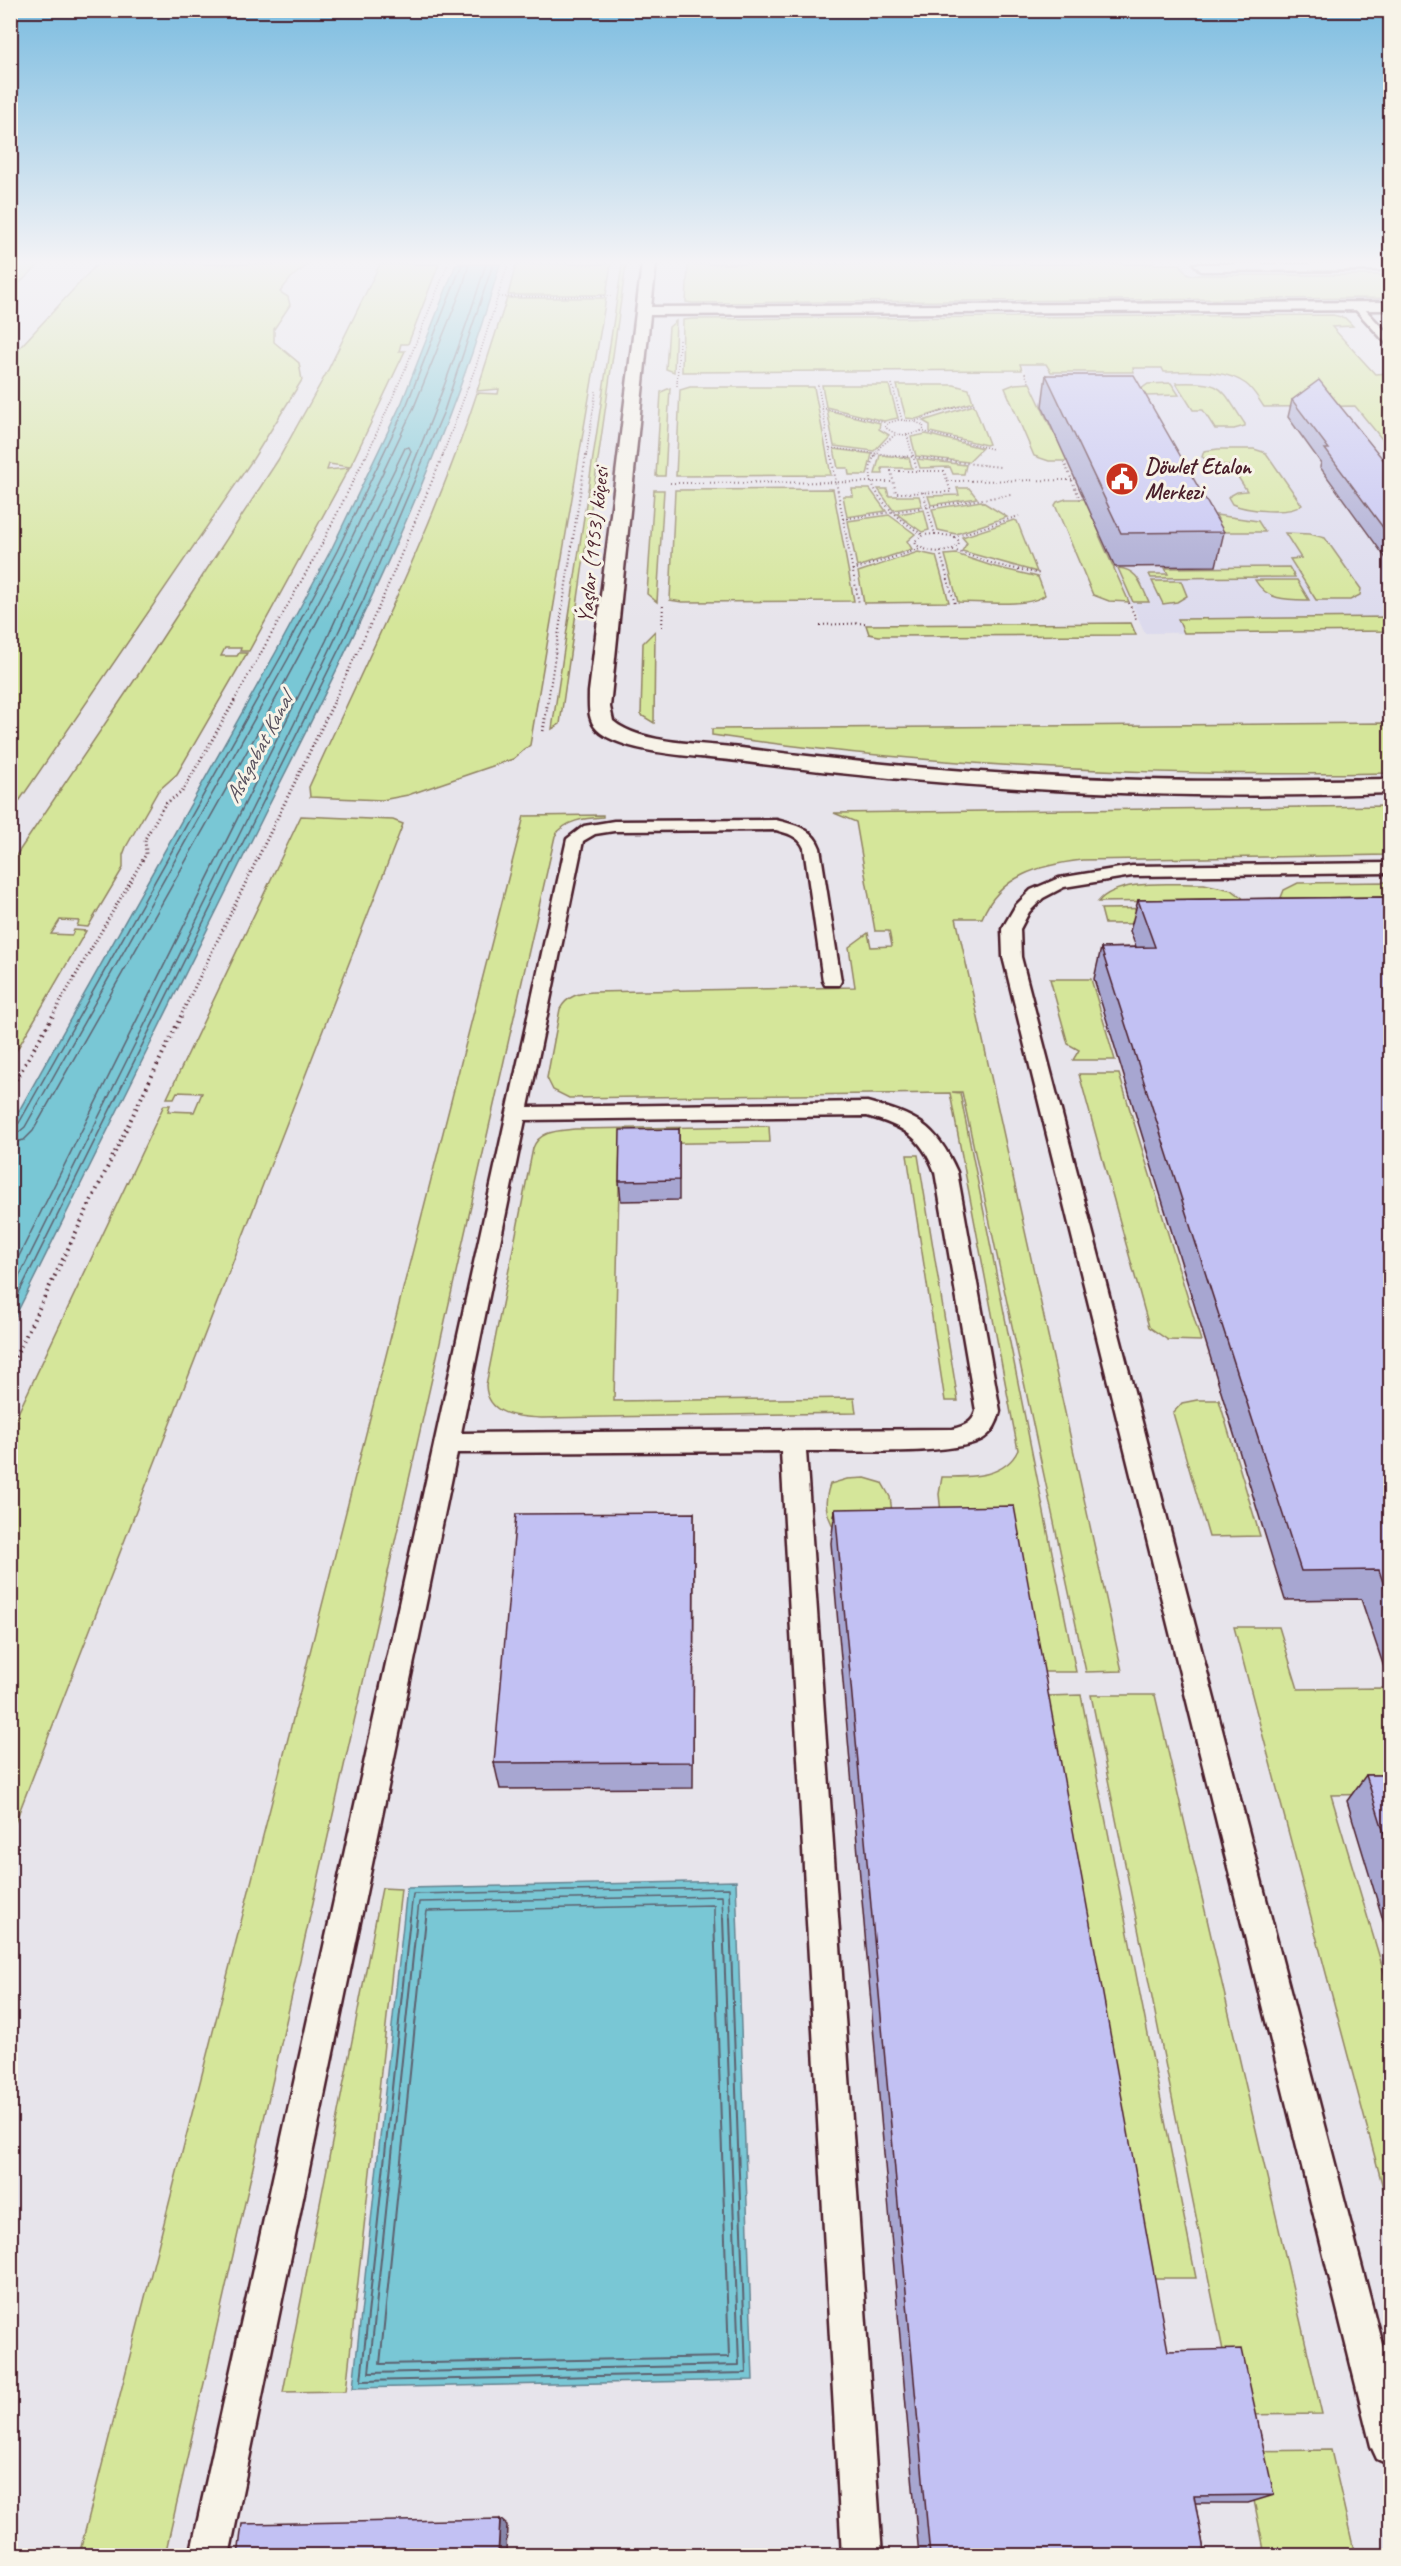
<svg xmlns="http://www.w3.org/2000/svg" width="1401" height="2566" font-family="Caveat,sans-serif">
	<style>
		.built { fill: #dcdaed }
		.green { fill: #d5e69a; stroke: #908262; stroke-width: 1.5 }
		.water { fill: #79c7d5; stroke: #668491; stroke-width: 1.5 }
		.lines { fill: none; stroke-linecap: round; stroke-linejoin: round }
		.shore-far1 { stroke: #5d626f; stroke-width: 1.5 }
		.shore { stroke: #5d626f; stroke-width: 2 }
		.service-casing { stroke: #4a1f2b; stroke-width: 5 }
		.minor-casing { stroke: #4a1f2b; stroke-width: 5 }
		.path-far3 { stroke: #4a1f2b; stroke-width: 1.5; stroke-dasharray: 1 2; stroke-linecap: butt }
		.path-far2 { stroke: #4a1f2b; stroke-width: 2; stroke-dasharray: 1 3; stroke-linecap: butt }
		.path-far1 { stroke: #4a1f2b; stroke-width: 3; stroke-dasharray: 1 3; stroke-linecap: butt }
		.path { stroke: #4a1f2b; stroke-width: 4; stroke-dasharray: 1.5 4.5; stroke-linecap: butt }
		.service { fill: #f7f3e8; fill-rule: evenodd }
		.minor { fill: #f7f3e8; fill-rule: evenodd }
		.wall { fill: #a7a6d1; stroke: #4a1f2b; stroke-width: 1.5 }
		.shaded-wall { fill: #8887aa; stroke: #4a1f2b; stroke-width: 1.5 }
		.building { fill: #c2c1f3; stroke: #4a1f2b; stroke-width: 1.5 }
		.labels { text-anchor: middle; stroke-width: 6; stroke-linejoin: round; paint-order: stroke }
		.far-poi-label { font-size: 22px; font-weight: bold; fill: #4a1f2b; stroke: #f7f3e8; text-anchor: start }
		.far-street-label { font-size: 22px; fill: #4a1f2b; stroke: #f7f3e8 }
		.far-water-label { font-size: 22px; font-style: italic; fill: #58515e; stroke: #f7f3e8 }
	</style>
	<rect width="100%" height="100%" fill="#e7e4eb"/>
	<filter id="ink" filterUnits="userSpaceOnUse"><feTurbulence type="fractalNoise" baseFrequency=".0167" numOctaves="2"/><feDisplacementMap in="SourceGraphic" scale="12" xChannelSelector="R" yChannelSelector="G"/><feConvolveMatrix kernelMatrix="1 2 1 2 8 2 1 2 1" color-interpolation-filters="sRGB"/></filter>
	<g filter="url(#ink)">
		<polygon class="built" points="1335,363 1390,428 1390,631 1145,633 1023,365"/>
		<g class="green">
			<polygon points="11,264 40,264 13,289 11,289"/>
			<polygon points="97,264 308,264 291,278 280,292 288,297 290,305 274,329 274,342 299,363 302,380 253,459 11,813 11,357"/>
			<polygon points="380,264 439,264 408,344 401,344 399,351 405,351 350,467 329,464 327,470 349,468 249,651 240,651 241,648 225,648 221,656 237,656 239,653 247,653 177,774 158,791 126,847 123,855 123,868 88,927 77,926 79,921 60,920 51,934 72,935 74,930 86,931 11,1060 11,863 140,672 278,460 327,372"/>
			<polygon points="516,264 611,264 606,295 508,295"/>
			<polygon points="688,264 1180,264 1188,275 1390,275 1390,298 692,303 686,302"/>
			<polygon points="622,265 626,265 560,724 552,729"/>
			<path d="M507 298H606L530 745 513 759 408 795 382 800 310 797 309 787C368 657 433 529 477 393L498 394 499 389 477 391Z"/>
			<path d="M1333 315 1345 318 1353 326 1332 327 1375 374 1390 373V449L1355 406 1264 407C1259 400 1254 390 1246 384 1225 368 1190 372 1164 372L1162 368H1133L1134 372H1051L1046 364H1020L1022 370 682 372 683 320 692 319Z"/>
			<polygon points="676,321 674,372 666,369 669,327"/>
			<polygon points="1030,383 1052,430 1082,430 1080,461 1049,461 1034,456 1005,388 1015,384"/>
			<polygon points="1171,383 1179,395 1145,396 1141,389 1148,384"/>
			<path d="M1176 383C1225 382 1219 385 1245 424V426L1234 429H1215L1203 410H1193Z"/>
			<polygon points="822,385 889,385 898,418 884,421 826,407"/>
			<polygon points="897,385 954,385 969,389 973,402 916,419 906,418"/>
			<polygon points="690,387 814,387 831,475 676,476 680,390"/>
			<polygon points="670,388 665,476 656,476 661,392"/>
			<polygon points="974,405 989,444 986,445 930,432 930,425 923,421"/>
			<polygon points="827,410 880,423 879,429 889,435 874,451 834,446"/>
			<polygon points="926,434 982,448 968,462 916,456 911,437"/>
			<polygon points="834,449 872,454 867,475 849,475 848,468 838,468"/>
			<path d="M1218 449H1254L1266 453 1302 505C1289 515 1247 511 1232 504L1228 497 1237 492 1247 491 1231 466 1212 463 1202 457 1204 451Z"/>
			<polygon points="880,455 909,458 912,468 882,468 883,474 875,474"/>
			<polygon points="917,459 966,465 964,474 953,474 950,467 920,468"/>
			<polygon points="957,488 969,488 977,498 931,505 928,496 959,495"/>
			<polygon points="833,489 854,601 682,602 670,600 675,490"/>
			<polygon points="852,489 870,489 886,511 847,517 843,496 853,496"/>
			<polygon points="878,489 887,489 889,496 919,496 922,506 893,510"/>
			<polygon points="654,490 664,490 657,602 647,594"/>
			<polygon points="1066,499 1099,499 1133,535 1099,535 1129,602 1109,601 1093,595 1055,505 1057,502"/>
			<polygon points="981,501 1007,517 956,534 938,530 932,509"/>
			<polygon points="924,510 929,530 922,532 897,514"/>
			<polygon points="889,515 915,534 907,541 912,549 857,567 848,521"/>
			<polygon points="1216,515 1258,521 1265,532 1209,532 1201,519 1218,519"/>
			<polygon points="1014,520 1017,521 1037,572 962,551 967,543 962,537"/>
			<polygon points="1285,533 1310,534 1325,538 1361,589 1360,595 1350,600 1316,600 1290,559 1301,558"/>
			<polygon points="918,552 936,556 949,602 864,603 858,572"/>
			<path d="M956 554 995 567 1038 577 1045 595C1029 608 980 602 958 602L945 555Z"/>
			<polygon points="1289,567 1295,577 1151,578 1149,574 1168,574 1165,568"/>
			<path d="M1118 568C1138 569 1141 585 1149 602H1133Z"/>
			<path d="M1255 580H1297L1309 600C1288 600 1267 601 1255 580Z"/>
			<polygon points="1152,581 1181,581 1187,596 1177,602 1163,604"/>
			<polygon points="1390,617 1390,631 1184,633 1178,619"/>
			<polygon points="1131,623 1136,635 879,636 869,634 866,625"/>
			<polygon points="655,631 654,723 641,715 643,643"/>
			<path d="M1390 723V773C1164 777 935 768 712 735V729Z"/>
			<path d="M1390 806V855L1082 860C1040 865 1000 875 982 918H956L1122 1671 1086 1672 962 1092H952L960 1093 1076 1672H1043L941 1513 939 1494 942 1477C970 1477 1005 1478 1018 1450L950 1093 569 1098 553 1090 547 1078 560 1009C567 996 579 993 593 992L855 987 849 947 868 933 871 947 892 946 889 931H875L856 822 834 813Z"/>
			<path d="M603 815V817C586 818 564 820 555 836L165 2555H79L524 816Z"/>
			<polygon points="301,816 393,820 403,824 11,1833 11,1428 164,1105 170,1105 168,1111 194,1112 202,1093 177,1092 174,1098 167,1098"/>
			<polygon points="1390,882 1390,899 1280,900 1284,890 1298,883"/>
			<path d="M1204 884 1232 890 1245 900 1098 902C1118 877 1175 885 1204 884Z"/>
			<polygon points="1249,907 1255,923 1105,924 1101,909"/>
			<polygon points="1050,979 1091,979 1115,1060 1073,1060 1079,1050 1068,1044"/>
			<polygon points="1079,1074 1119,1074 1201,1341 1168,1340 1149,1327"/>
			<path d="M769 1126 770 1142 620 1144 614 1401 854 1398 856 1413 542 1418C518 1417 487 1416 486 1385L533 1148C540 1130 558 1131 575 1129Z"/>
			<polygon points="907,1155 918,1155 958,1401 945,1401"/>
			<polygon points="1197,1400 1219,1400 1260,1536 1209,1537 1173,1413 1182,1403"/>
			<path d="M865 1478 882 1483 890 1497 892 1512 834 1528C825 1512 824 1502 830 1484L847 1479Z"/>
			<polygon points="1234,1627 1279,1627 1298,1689 1382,1688 1390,1712 1390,1794 1331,1795 1390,1992 1390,2214"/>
			<polygon points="1081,1695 1196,2278 1153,2278 1047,1696"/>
			<polygon points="1091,1695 1155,1695 1322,2414 1236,2415"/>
			<polygon points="382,1888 401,1889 346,2391 283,2392"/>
			<polygon points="1331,2450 1355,2555 1265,2555 1244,2451"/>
		</g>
		<g class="water">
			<path d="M456 264H500C446 455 356 633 267 809 182 981 96 1153 11 1325V1125L276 652 332 548 402 402Z"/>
			<polygon points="736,1881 753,2380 353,2388 407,1888"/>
		</g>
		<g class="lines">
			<g class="shore-far1">
				<polyline points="10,1127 19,1123 282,655 337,551 407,404 462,264"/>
				<polyline points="10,1134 19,1132 25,1127 288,659 344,554 414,407 463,286 469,264"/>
				<path d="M10 1143 24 1140 33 1131C160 905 292 682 405 448L409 447 411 451 326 641 10 1274"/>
				<path d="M10 1295C89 1136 168 978 247 819 337 639 426 458 486 264"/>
				<polyline points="10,1311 363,601 444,411 493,264"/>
				<polyline points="410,1919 413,1894 729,1888 730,1919"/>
				<polyline points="417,1919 419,1902 722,1896 723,1919"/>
				<polyline points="426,1919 427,1911 714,1905 714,1919"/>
			</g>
			<g class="shore">
				<polyline points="410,1918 361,2381 746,2373 730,1918"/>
				<polyline points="417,1918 369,2373 739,2365 723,1918"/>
				<polyline points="426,1918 380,2364 729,2357 714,1918"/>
			</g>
			<g class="service-casing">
				<g id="service">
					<polygon points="1194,264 1390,264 1390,270 1201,271"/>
					<polygon points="1354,304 1360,304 1390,336 1390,344 1386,343 1354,308"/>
					<path d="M776 820C795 825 813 828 820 848L841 981 839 985H825L823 981 804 848C799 836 787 833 776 830L614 831 595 834 583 841 528 1107 867 1102C915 1115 936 1124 957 1172L1000 1411C998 1421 993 1432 984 1438 956 1457 844 1450 806 1451L882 2556H842L781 1451 457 1453 229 2556H190L567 839 584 826 614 821ZM867 1116C903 1126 921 1136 935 1172L976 1411C973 1423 964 1426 953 1429L461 1433 525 1120Z"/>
					<polygon points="1390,863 1390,873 1132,876 1064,887 1043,898 1029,912 1020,929 1021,957 1390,2375 1390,2465 1377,2459 1371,2446 1003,957 1002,929 1016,905 1031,890 1059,878 1132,866"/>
				</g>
			</g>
			<g class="minor-casing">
				<path id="minor" d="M642 264H656L651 307 1390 302V310L650 315 610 707 613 721C641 745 705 743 741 748 875 765 1009 777 1144 780 1226 782 1308 780 1390 779V793C1172 801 954 789 738 761 701 756 631 755 601 733 587 723 589 707 589 692Z"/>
			</g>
			<g class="path-far3">
				<polyline points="499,297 611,296"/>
				<polyline points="1025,373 1029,382"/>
				<polyline points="892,384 902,420"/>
				<polyline points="818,385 831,457"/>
				<polyline points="677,386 679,340"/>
				<polyline points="822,408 887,423"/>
				<path d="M898 420 913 421 923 425 924 429C911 437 897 437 885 427L888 423Z"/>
				<polyline points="916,421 945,410 976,403"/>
				<polyline points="921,431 993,449"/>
				<polyline points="907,435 913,457"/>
				<polyline points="830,448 908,457"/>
				<polyline points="366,457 404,372 448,264"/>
				<polyline points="442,457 477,363 508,264"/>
				<polyline points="586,457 596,391"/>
				<polyline points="874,457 880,447 896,434"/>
			</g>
			<g class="path-far2">
				<polyline points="831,455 859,604"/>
				<path d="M875 455C856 488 900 520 923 535"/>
				<polyline points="895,455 1000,467"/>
				<polyline points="913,455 917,471"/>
				<polyline points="1064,462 1080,499"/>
				<polygon points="891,471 944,471 951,492 896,493"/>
				<polyline points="947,481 1072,480"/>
				<polyline points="670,483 893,482"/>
				<polyline points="923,492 935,534"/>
				<polyline points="843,519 1011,495"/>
				<path d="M935 534 951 536 958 540 959 545C946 555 930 553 916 545L915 541 924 535Z"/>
				<polyline points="954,537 1019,516"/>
				<polyline points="953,550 997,565 1041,574"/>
				<polyline points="940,552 955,604"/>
				<polyline points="853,570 920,549"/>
				<polyline points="1129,603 1136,619"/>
				<polyline points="820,625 867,623"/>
				<polyline points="662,627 663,604"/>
				<polyline points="234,701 321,546 366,455"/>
				<polyline points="334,701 381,602 443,455"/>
				<polyline points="548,701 586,455"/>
			</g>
			<g class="path-far1">
				<polyline points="543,731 548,700"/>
				<polyline points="54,1013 146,854 145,839 165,804 182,792 235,700"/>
				<polyline points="182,1013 335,700"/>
			</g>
			<g class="path">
				<polyline points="10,1090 55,1012"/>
				<polyline points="10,1368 183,1012"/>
			</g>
			<use href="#service" class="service"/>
			<use href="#minor" class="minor"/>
		</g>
		<g class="wall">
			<polygon points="1046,375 1224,532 1216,566 1115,567 1042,406"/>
			<polygon points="1292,400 1390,468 1390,564 1320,467 1321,463 1288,417"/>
			<polygon points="1390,897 1390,1685 1361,1599 1285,1600 1094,979 1101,948 1136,947 1130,931 1138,900"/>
			<polygon points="679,1129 679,1200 621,1201 619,1181"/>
			<polygon points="835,1509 1168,2351 1274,2495 1248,2503 1195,2503 1205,2556 919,2556 831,1543"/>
			<polygon points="694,1513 693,1788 500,1789 494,1763"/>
			<polygon points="1366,1775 1390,1775 1390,1943 1347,1801"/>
		</g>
		<polygon class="shaded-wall" points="500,2519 507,2525 506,2556 498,2556"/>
		<g class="building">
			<polygon points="1046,375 1134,375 1224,532 1121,533"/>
			<polygon points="1319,380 1390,468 1390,537 1325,449 1329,449 1292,400"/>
			<polygon points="1390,897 1390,1604 1379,1570 1301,1571 1101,948 1155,947 1138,900"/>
			<polygon points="679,1129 679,1180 619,1181 620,1130"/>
			<polygon points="1014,1506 1168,2351 1242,2349 1274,2495 1194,2496 1205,2556 930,2556 835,1509"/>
			<polygon points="694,1513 693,1762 494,1763 516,1514"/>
			<polygon points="1366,1775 1390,1775 1390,1852"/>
			<polygon points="500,2519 498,2556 238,2556 242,2524"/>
		</g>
	</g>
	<linearGradient id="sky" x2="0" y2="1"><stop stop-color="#7bbce0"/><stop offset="0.42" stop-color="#f4f3f6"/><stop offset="1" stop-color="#f4f3f6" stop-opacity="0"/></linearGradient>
	<rect width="1401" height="624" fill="url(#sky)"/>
	<defs>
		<g id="civic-disc" transform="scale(1.725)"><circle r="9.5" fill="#c8321e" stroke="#f7f3e8"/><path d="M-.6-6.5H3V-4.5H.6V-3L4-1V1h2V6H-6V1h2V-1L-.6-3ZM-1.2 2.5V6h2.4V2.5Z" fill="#fff"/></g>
	</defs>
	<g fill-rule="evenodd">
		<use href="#civic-disc" x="1122" y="479"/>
	</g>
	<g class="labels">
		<g class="far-poi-label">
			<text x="1145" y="474">Döwlet Etalon<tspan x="1145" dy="25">Merkezi</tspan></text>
		</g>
		<g class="far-street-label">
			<text transform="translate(592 545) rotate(-84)" y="8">Ýaşlar (1953) köçesi</text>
		</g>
		<g class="far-water-label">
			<text transform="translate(258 748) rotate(-62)" y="8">Ashgabat Kanal</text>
		</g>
	</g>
	<rect width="1401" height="2566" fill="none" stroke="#f7f3e8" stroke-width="36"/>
	<rect x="18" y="18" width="1365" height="2530" fill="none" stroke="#4a1f2b" stroke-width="2" filter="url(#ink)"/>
</svg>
